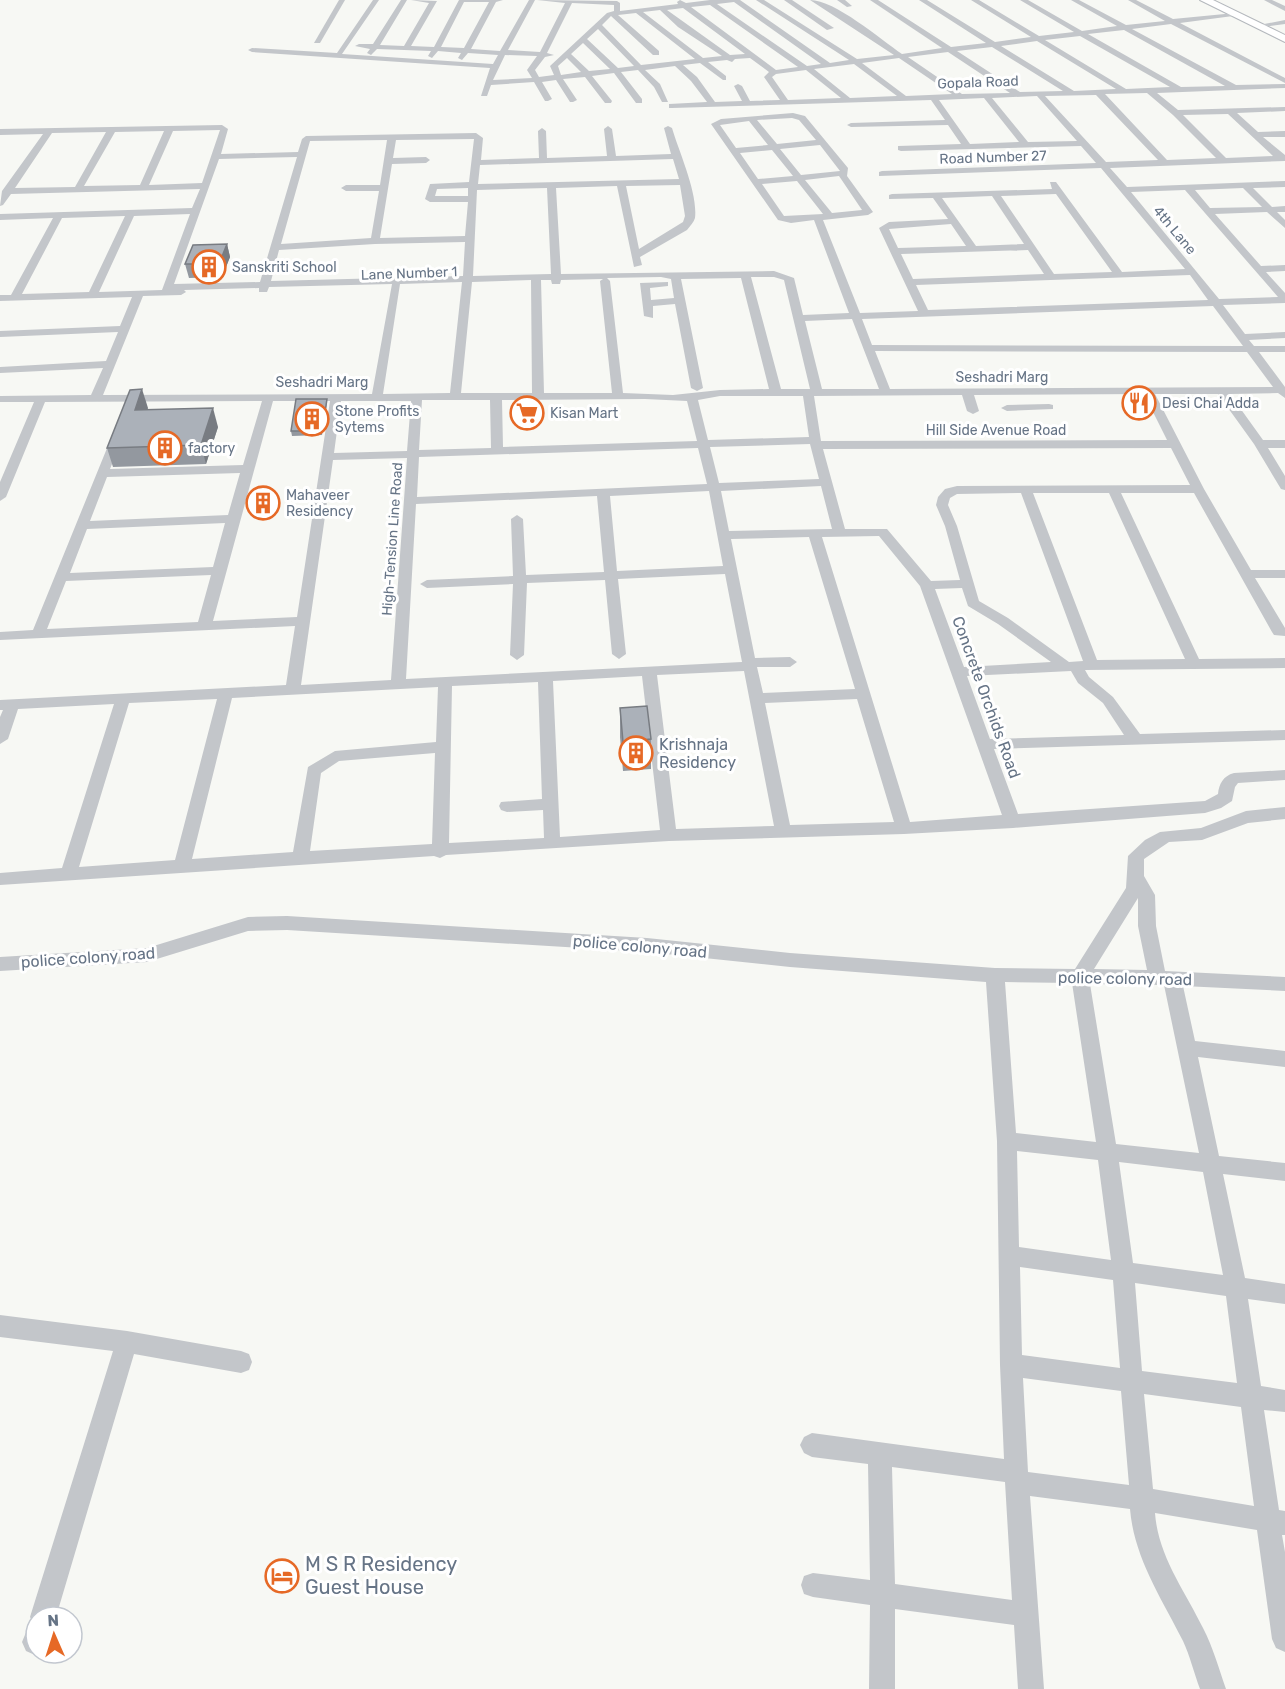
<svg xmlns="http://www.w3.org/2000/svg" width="1285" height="1689" font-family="Rubik,sans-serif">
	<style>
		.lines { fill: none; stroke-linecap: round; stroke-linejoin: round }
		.primary-casing { stroke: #b4b8bd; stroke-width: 2 }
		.minor { fill: #c3c6ca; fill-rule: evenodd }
		.primary { fill: #fff; fill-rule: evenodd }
		.wall { fill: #93989f }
		.shaded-wall { fill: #787c82 }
		.building { fill: #abb1b9; stroke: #787c82; stroke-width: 1.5 }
		.labels { text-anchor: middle; stroke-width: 6; stroke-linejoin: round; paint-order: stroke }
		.far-street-label { font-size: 14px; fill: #667486; stroke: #fff }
		.far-poi-label { font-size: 14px; fill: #667486; stroke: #fff; text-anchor: start }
		.street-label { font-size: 16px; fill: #667486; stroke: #fff }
		.poi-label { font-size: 16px; fill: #667486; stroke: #fff; text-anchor: start }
		.near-poi-label { font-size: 20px; fill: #667486; stroke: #fff; text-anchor: start }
	</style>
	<rect width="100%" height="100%" fill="#f7f8f4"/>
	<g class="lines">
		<g class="primary-casing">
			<polygon id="primary" points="1200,0 1213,0 1285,35 1285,42"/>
		</g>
		<g class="minor">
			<polygon points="339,0 345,0 320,43 314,43"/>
			<path d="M373 0H379L342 54 493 64 498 55 468 53 462 60 458 58 461 53 438 51 432 58 428 56 431 51 377 49 371 55 367 53 370 49 355 46 359 44H373L401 0H407L380 45 404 46 429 3 411 0 437 1 411 46 434 47 459 0H503L496 2 471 49 500 51 529 0H535L508 50 540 52 565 3 537 0 617 1 620 3V11L678 4 677 2 680 0 686 3 710 0H740L830 63 849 60 756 0H764L857 59 894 55 810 0C835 0 880 39 902 54L942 48 870 0H878L951 47 986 43 919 0H927L995 42 1031 37 971 0H979L1039 36 1074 32 1020 0H1028L1082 31 1117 26 1071 0H1079L1126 25 1165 21 1128 0H1136L1173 19 1235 13 1233 16 1180 23 1285 78V83L1171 24 1132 29 1236 85 1285 84V88L1157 93 1178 110 1285 107V111L1237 113 1258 132 1285 131V137H1263L1285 155V161L1110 168 1127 187 1285 181V187L1253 188 1272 207 1285 206V212H1277L1285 220V228L1267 212 1215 214 1261 266 1285 265V271L1266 272 1285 293V303L1223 305 1245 334 1285 332V338L1249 340 1254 346H1285V352H1259L1285 387V398L1278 393 1230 394 1263 440H1285V448H1268L1285 476V490L1281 489 1254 444 1218 394H1155L1204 489 1251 570H1285V578H1255L1285 628V636L1274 635 1272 632 1194 493H1121L1199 659 1285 658V668L1085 670 1089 677 1113 697 1140 734 1285 730V740L994 749 1018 814 1205 801 1218 794C1219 784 1223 776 1234 773L1285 770V780L1238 783 1235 787 1232 801 1221 808 1205 813 1013 828 904 834 669 841 446 855 440 858 434 856 0 885V873L62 868 114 704 18 709 8 739 0 744V717L3 710H0V700L286 685 295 626 0 640V632L33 630 114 431 118 430 124 434 110 469 243 465 262 401 45 402 6 497 0 501V482L34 402H0V396L91 395 103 368 0 373V367L106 361 118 332 0 337V331L120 326 132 297 0 301V295H11L53 218 0 220V214L192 208 200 189 11 194 3 205 0 206 2 191 43 134 0 135V129L222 125 228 129 221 154 298 152 302 139 306 136 476 133 483 138 481 160 539 158 538 131 542 128 546 131 547 158 607 156 604 129 608 126 612 129 616 156 671 154 664 128 668 126 672 128C679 152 698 193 695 218 694 222 690 226 687 230L640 257 642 265 634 267 617 186 556 188 561 274 774 271 794 278 803 315 849 313 814 220 791 223 778 220 711 124 721 119 793 113 805 116 848 168 847 176 873 212 868 215 823 220 860 313 918 311 879 228 889 222 948 219 933 198 889 199V195L892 194 1052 189 1050 182H1056L1122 272 1185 269 1101 168 879 176V172L882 171 1096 163 1081 146 901 151 898 150V146L961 144 948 125 851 127 847 125 851 123 945 120 931 100 672 108H669V104L707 102 691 81 675 66 645 70 660 84 668 102H662L654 87 638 70 621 72 642 99V103H636L614 73 592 76 612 101 611 103H605L585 77 563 79 577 100 573 102H570L556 80 542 82 552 99 548 101H545L534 82 491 85 487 96H481L490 68 252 52 248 50 252 48 337 53ZM464 2H489L464 48 441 47ZM734 2 821 64 807 66 717 4ZM572 3 614 5V11L607 13 550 66 554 75 539 77 535 70 545 57 554 55 547 53ZM710 5 798 67 776 70 691 7ZM683 8 745 54 730 55 667 10ZM660 10 678 27 722 56 703 58 643 12ZM636 13 695 59 641 65 602 25 611 16 653 55H659V51L618 15ZM598 29 634 66 618 68 587 39ZM1124 30 1225 86 1181 87 1088 34ZM1080 36 1170 87 1126 89 1045 40ZM1037 41 1116 89 1074 91 1001 46ZM583 43 610 69 589 71 571 54ZM992 47 1063 91 1020 92 957 51ZM948 52 1010 93 962 94 908 57ZM505 55 537 56 527 70 532 78 493 80ZM567 58 581 72 561 75 558 66ZM750 58 769 72 764 77 780 100 750 101 742 86 738 84 734 86 742 101 715 102 697 77 683 65 700 63 723 80H726V76L708 62 727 60 732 62 735 59ZM899 58 952 94 906 96 862 63ZM854 64 897 96 850 98 814 69ZM806 70 841 98 788 100 772 77 776 74ZM1147 93 1173 115 1216 158 1167 160 1105 94ZM1096 95 1158 160 1106 162 1045 96ZM1037 96 1077 141 1028 142 992 98ZM984 98 1019 142 970 144 939 100ZM1228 114 1273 156 1226 158 1183 115ZM792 118 799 120 816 140 777 144 757 120ZM749 121 768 145 736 148 720 125ZM220 130 202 183 149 185 173 131ZM164 131 140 185 84 186 115 132ZM106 132 75 187 15 188 52 133ZM474 139 469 182 430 184 425 199 430 202H468L465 236 380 238 392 164 426 163 430 160 426 157 393 158 396 140ZM387 140 380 185H346L341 188 346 191H379L371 238 281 244 310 141ZM820 145 840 171 801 175 780 149ZM772 150 793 176 758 179 740 153ZM297 157 260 282 174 284 219 159ZM673 159 679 179 478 184 480 165ZM839 176 862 210 832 213 805 180ZM797 181 823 214 784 216 762 184ZM680 185 685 216 683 222 639 249 626 186ZM468 188V196H435L437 189ZM547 188 551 274 473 276 477 190ZM1243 188 1262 207 1210 208 1195 190ZM1185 190 1278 297 1219 299 1131 192ZM1056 194 1112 272 1054 274 1001 196ZM992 196 1024 244 976 246 942 198ZM190 214 162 290 99 292 134 216ZM125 216 89 292 22 294 62 218ZM951 224 966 246 898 248 889 229ZM465 242 463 276 271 281 279 250 375 244ZM1028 250 1044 274 913 279 901 254ZM1190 275 1208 300 928 310 916 285ZM661 277 671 279 674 298 651 300 650 288 668 286V282L640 283 644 316 653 318V306L675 304 691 388 697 391 703 388 681 279 741 278 769 389 720 390 673 395 623 393 610 281 607 278ZM751 277H774L784 280 810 389H781ZM603 279 600 281 612 393H544L541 280H551L552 284H560L561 280ZM531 280 532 393H461L472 282ZM462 282 450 393 383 394 400 284ZM392 284 372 394 103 395 143 296 181 295 186 292 184 290 259 288V292H267L269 287ZM1213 306 1243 346 872 345 862 319ZM852 319 879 389H822L805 321ZM875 351 1247 352 1273 387 890 389ZM1144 394 1167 440 821 441 814 396 962 395 967 411 973 414 979 411 974 395ZM720 396H803L809 437 708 440 698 400ZM645 399 687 401 697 441 503 447 502 400ZM422 400H490L491 448 419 450ZM273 401H330L297 617 213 621ZM341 401H411L407 451 334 453ZM810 444 819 479 719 483 710 447ZM698 448 707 484 417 497 419 457ZM1171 448 1190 485 957 486 945 489 938 497 936 505 945 526 960 580 931 581 887 529H845L823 449ZM407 458 391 680 301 685 333 460ZM240 473 228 515 90 521 107 477ZM821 486 832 529 729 531 721 491ZM709 491 723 566 617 571 610 496ZM1021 493 1083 661 1069 662 1008 618 979 601 957 526 948 505 950 498 957 494ZM1033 493H1109L1185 659 1097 660ZM597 496 604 572 526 575 523 519 517 515 511 519 513 576 427 580 420 584 427 588 513 584 510 655 517 660 524 655 527 583 605 580 612 654 619 659 626 654 618 579 725 574 742 662 406 679 416 504ZM225 523 213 567 70 573 87 529ZM879 536 920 586 1002 815 910 822 822 537ZM809 537 855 689 763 693 757 667H790L797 662 790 657 755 658 731 539ZM211 575 198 622 47 629 66 581ZM962 588 968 606 998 624 1051 662 964 667 935 589ZM744 671 774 826 676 829 657 675ZM1071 671 1078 683 1103 703 1124 735 990 739 967 676ZM642 676 660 830 560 837 553 681ZM538 682 542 799 501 802 499 806 501 810 507 812 543 810 544 838 449 843 452 686ZM438 687 436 742 335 751 308 767 293 852 192 859 232 698ZM217 699 175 860 79 867 129 703ZM857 699 894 822 790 825 765 703ZM435 753 432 844 310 851 321 773 339 761Z"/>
			<polygon points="784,0 792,0 834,28 827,30"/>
			<polygon points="837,0 845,0 852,6 847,7"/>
			<polygon points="1264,0 1272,0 1285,6 1285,11"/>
			<polygon points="1285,20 1285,24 1263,27 1259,25"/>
			<polygon points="1049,404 1053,405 1053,409 1007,411 1001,408 1007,405"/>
			<path d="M1285 807V819L1248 823 1202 840 1169 842 1144 859V876L1155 895 1156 926 1165 971 1285 977V991L1183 986 1195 1041 1285 1051V1067L1198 1057 1219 1156 1285 1163V1181L1223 1174 1245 1278 1285 1284V1304L1248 1299 1261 1386 1285 1390V1412L1264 1410 1279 1510 1285 1511V1535H1282L1285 1552V1652L1276 1648 1272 1639 1257 1530 1155 1513C1158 1556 1185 1591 1203 1628 1213 1647 1219 1669 1226 1689H1200C1194 1673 1190 1656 1183 1641 1162 1599 1134 1558 1130 1509L1030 1496 1044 1689H1018L1014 1625 895 1609V1689H869L870 1605 813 1597 804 1594 801 1585 804 1576 813 1573 870 1580 868 1464 812 1457 804 1453 800 1445 804 1437 812 1433 1004 1459 1000 1365 997 1141 986 982 790 967 647 952 287 930 248 931 147 962 0 971V957L147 948 248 917 287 916 647 938 790 953 995 968 1075 969 1126 888 1128 856 1145 840 1160 832 1201 828 1246 811ZM1138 898V926L1147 970 1094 969ZM1005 982 1072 983 1096 1142 1016 1133ZM1090 984 1164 985 1199 1153 1116 1144ZM1017 1151 1098 1160 1111 1260 1019 1247ZM1119 1162 1203 1172 1223 1275 1133 1263ZM1020 1267 1113 1280 1120 1368 1022 1355ZM1135 1283 1226 1296 1237 1383 1142 1371ZM1023 1378 1121 1391 1129 1485 1028 1472ZM1144 1394 1241 1407 1254 1506 1153 1489ZM892 1467 1005 1482 1012 1600 895 1584Z"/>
			<polygon points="0,1315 127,1331 241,1351 249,1354 252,1362 249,1370 241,1373 134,1354 56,1617 36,1617 36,1653 39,1653 35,1655 26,1651 22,1642 27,1630 35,1626 30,1617 113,1351 0,1337"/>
		</g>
		<use href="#primary" class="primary"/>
	</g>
	<g class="wall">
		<polygon points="227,244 230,257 222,277 189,278 185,264"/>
		<polygon points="327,399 327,403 322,435 292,436 291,431"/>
		<polygon points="148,408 147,410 218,427 206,464 113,467 107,448"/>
		<polygon points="620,708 651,739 651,769 623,771 620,737"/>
	</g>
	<g class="shaded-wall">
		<polygon points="227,244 230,257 222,277 219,264"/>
		<polygon points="142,389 148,408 141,429 135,410"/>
		<polygon points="213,408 218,427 206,464 201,445"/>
	</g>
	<g class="building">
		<polygon points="227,244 219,264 185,264 193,245"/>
		<polygon points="142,389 135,410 213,408 201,445 107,448 130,390"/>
		<polygon points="296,399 327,399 322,431 291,431"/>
		<polygon points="647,706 651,739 623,742 620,708"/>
	</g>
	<defs>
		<g id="building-ring" transform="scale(1.725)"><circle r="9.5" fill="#fff" stroke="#e66926" stroke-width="1.5"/><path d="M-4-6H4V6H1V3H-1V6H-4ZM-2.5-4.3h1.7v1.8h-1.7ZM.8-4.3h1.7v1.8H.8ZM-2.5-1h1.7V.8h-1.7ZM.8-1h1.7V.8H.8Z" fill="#e66926"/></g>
		<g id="restaurant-ring" transform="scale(1.725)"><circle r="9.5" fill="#fff" stroke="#e66926" stroke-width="1.5"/><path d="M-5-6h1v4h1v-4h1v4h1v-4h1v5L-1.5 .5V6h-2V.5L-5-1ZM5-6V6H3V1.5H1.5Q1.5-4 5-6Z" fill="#e66926"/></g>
		<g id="supermarket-ring" transform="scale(1.725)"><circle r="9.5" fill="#fff" stroke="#e66926" stroke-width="1.5"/><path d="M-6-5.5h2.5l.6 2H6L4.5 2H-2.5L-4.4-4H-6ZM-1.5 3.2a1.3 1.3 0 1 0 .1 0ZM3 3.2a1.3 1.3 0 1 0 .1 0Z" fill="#e66926"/></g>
		<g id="hotel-ring" transform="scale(1.725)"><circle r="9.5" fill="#fff" stroke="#e66926" stroke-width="1.5"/><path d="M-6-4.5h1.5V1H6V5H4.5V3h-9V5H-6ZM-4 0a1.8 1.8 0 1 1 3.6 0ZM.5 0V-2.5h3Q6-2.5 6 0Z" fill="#e66926"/></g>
	</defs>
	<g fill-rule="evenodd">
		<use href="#building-ring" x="209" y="267"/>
		<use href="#restaurant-ring" x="1139" y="403"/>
		<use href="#supermarket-ring" x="527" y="413"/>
		<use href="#building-ring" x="312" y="419"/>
		<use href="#building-ring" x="165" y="448"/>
		<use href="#building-ring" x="263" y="503"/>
		<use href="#building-ring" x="636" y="753"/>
		<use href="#hotel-ring" x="282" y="1576"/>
	</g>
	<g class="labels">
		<g class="far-street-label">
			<text transform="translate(978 82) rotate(-2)" y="5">Gopala Road</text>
			<text transform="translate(993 157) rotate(-2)" y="5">Road Number 27</text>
			<text transform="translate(1175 230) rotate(50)" y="5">4th Lane</text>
			<text transform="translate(409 273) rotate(-2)" y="5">Lane Number 1</text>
			<text x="1002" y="382">Seshadri Marg</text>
			<text x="322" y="387">Seshadri Marg</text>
			<text x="996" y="435">Hill Side Avenue Road</text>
			<text transform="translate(392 539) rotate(-86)" y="5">High-Tension Line Road</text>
		</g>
		<g class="far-poi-label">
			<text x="232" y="272">Sanskriti School</text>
			<text x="1162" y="408">Desi Chai Adda</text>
			<text x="335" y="416">Stone Profits<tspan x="335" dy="16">Sytems</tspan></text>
			<text x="550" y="418">Kisan Mart</text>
			<text x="188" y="453">factory</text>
			<text x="286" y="500">Mahaveer<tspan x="286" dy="16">Residency</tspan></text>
		</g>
		<g class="street-label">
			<text transform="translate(987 697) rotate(70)" y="6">Concrete Orchids Road</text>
			<text transform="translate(640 946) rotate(5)" y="6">police colony road</text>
			<text transform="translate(88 957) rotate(-4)" y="6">police colony road</text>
			<text transform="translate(1125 978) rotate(1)" y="6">police colony road</text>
		</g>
		<g class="poi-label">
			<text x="659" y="750">Krishnaja<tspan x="659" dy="18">Residency</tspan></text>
		</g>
		<g class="near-poi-label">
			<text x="305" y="1571">M S R Residency<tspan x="305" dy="23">Guest House</tspan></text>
		</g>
	</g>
	<g transform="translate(54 1635) rotate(357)"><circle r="28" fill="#ffffff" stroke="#c2c7cf" stroke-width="1.5"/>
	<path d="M0-4.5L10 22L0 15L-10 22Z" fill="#e66926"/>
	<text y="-9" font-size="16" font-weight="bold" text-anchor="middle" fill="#667486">N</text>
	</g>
</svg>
